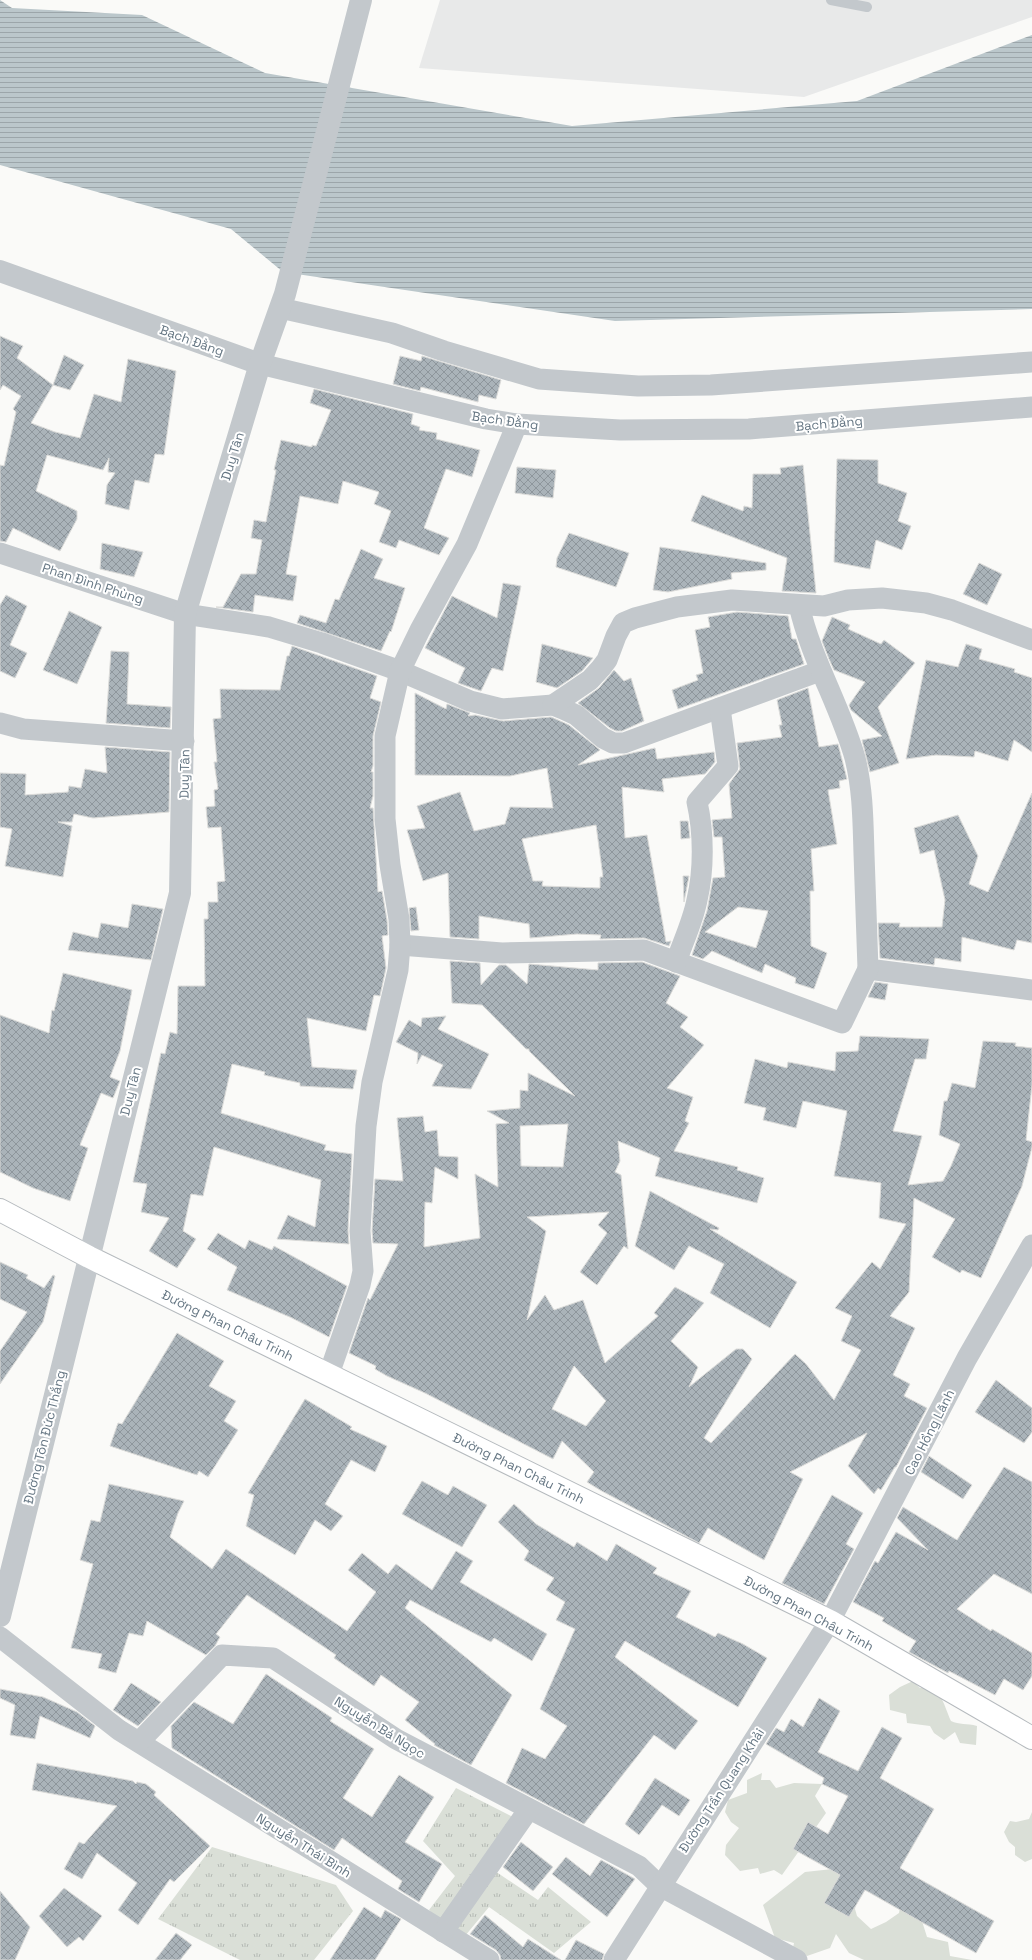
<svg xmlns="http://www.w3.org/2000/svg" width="1032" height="1960" font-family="'Space Grotesk',sans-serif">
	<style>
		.built { fill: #e8e9e9 }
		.grass { fill: url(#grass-tufts) }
		.garden { fill: #dadfd7 }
		.water { fill: url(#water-rules) }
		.building { fill: url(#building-cross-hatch); stroke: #dcdcda; fill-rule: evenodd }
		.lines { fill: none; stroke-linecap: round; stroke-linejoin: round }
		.primary-casing { stroke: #b5babe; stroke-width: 24 }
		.service { stroke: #c3c8cc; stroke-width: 10 }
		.minor { stroke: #c3c8cc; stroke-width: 21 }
		.tertiary { stroke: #c3c8cc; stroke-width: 22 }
		.primary { stroke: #fff; stroke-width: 22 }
		.labels { text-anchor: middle; stroke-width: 4; stroke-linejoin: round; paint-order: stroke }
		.street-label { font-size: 13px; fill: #657683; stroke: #fff }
	</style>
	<defs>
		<pattern id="grass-tufts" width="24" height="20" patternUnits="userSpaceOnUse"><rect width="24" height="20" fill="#dadfd7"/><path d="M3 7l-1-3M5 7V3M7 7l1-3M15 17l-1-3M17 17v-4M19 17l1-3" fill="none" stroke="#b4b9b4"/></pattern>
		<pattern id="water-rules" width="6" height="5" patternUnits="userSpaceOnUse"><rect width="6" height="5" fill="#bbc7cb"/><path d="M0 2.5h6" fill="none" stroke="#9ca6aa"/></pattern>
		<pattern id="building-cross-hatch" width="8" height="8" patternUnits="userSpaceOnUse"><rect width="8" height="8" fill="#aab3b9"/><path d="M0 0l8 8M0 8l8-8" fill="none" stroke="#8e969c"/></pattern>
	</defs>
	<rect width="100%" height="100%" fill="#fafaf8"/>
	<polygon class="built" points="440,0 1032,0 1032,17 804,97 419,68"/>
	<g class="grass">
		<polygon points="456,1788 525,1823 489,1867 538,1900 548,1887 591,1922 554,1953 489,1907 460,1942 429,1910 455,1876 423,1841"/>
		<polygon points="212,1847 336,1885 353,1911 314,1960 240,1960 158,1919"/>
	</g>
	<g class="garden">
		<path d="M913 1681 920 1688C942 1686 943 1704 951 1721 959 1725 967 1723 977 1726L976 1745 960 1743 955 1732 944 1740 934 1733 930 1726 907 1723 906 1714 890 1710 889 1695 900 1687Z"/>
		<polygon points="762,1773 761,1780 770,1780 776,1788 794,1783 822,1784 815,1796 826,1813 782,1875 774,1870 760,1874 758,1868 740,1871 725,1855 726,1845 739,1828 731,1822 725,1812 728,1800 747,1793 747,1780"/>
		<polygon points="1032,1812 1032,1859 1025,1862 1015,1855 1015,1847 1009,1842 1004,1832 1010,1821 1016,1822 1029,1819"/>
		<polygon points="851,1867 863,1869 855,1909 857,1916 871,1929 886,1922 899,1913 902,1896 921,1918 927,1937 948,1942 950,1956 972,1960 864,1960 849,1953 836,1934 830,1948 807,1956 792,1953 794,1943 775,1938 763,1905 805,1872"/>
	</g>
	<polygon class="water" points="0,0 12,8 142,15 265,73 572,126 857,101 1032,35 1032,309 615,321 283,272 231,229 0,165"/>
	<g class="building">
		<polygon points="0,336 23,346 17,358 53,385 31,423 55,432 80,438 94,394 121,402 128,359 176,371 164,455 155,454 149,483 135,480 129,510 105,504 107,485 115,473 108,472 109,458 103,470 47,455 36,491 77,511 77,519 60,551 13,528 6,542 0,541 0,465 4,466 16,412 13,409 21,396 3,385 0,390"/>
		<polygon points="64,355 84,365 70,390 53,385"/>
		<polygon points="400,356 421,361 422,356 501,380 496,399 479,395 478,402 421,387 420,391 393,384"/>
		<polygon points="314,389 413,414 411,424 420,427 419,430 437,433 436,439 480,450 472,477 446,469 424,528 449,538 439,555 399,540 396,548 379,542 391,511 374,504 379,492 343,481 338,504 300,496 286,574 297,576 293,601 255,595 253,612 216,607 223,607 241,574 256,574 262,540 251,538 254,520 266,522 276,470 274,470 281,440 312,447 312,445 316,446 331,410 310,403"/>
		<polygon points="837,459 878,460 878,483 907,493 898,521 911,526 902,550 876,540 870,569 834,562"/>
		<polygon points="803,465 816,593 782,591 787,558 691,521 702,495 743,511 744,506 752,508 753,474 781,474 780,468"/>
		<polygon points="517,467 556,470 553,498 515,493"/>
		<polygon points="569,533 629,553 616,587 556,567 557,558"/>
		<polygon points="102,543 143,552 134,577 100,569"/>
		<polygon points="660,547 766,563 766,570 731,573 732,579 668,592 653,590"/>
		<polygon points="361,549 383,559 374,578 405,588 391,632 390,631 381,651 297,623 300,615 326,623 335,599 339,600"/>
		<polygon points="979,563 1002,574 987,605 963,594"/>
		<polygon points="503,583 521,586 503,671 492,668 481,691 458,683 465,668 425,648 452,596 497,618"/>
		<polygon points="6,595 27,606 10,645 27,653 15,678 0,671 0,605"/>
		<polygon points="69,611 102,627 77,684 43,670"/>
		<polygon points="737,612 788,616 792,639 796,639 804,664 678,709 672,690 698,680 696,675 703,673 695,630 710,627 708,617"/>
		<polygon points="832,617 850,625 848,629 881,644 884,640 915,663 878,707 899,763 870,772 862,740 882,736 851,710 849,705 865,682 834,670 829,659 822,641"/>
		<polygon points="542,644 593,658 582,671 557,688 536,682"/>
		<polygon points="966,644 982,649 979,659 1015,669 1014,672 1032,678 1032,752 1014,740 1008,761 975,751 974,757 936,755 906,759 926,660 958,667"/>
		<polygon points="292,646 377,676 370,698 381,702 373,736 373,766 371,772 373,772 373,796 370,808 373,808 378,892 382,891 387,920 388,935 382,936 386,968 380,996 374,995 366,1031 307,1018 312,1067 357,1070 353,1089 300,1086 300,1083 264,1075 265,1072 232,1064 221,1113 326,1145 324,1150 352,1154 348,1230 349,1244 277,1239 288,1215 315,1227 321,1180 214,1147 203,1196 191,1194 183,1231 196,1239 177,1268 149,1251 169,1218 141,1212 147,1184 133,1182 161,1053 165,1054 170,1032 177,1034 178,986 205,986 204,919 208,919 208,902 218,902 217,882 225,881 221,827 208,828 206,807 215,806 214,790 218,789 214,762 217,762 213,719 221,718 220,689 280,690 287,656 289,656"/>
		<polygon points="111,651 129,652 127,704 171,707 170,728 106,723"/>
		<polygon points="614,670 624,681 631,678 644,721 622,731 616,731 610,728 578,703 599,688"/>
		<path d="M808 688 819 747 838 744 847 779 839 781 840 788 828 790 837 844 811 849 814 891H810L811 946 827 953 814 989 795 983 796 978 765 964 762 973 712 951 703 959 692 955 707 911 713 878 725 877 722 837H714L712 820 732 818 729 784 740 769 737 743 782 737 779 725H782L777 700ZM738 907 768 911 756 948 705 932Z"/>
		<path d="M415 693 446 709 447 704 470 713 468 716 475 715 503 721 551 717 558 720 569 725 600 750 578 765 655 748 657 759 714 752 715 762 705 774 662 779 664 792 622 787 625 838 647 835 666 942 671 941 669 946 644 938 600 939 601 935 577 934 530 938 529 924 479 916V939L450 937 448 873 423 881 407 830 425 828 417 806 460 792 474 831 505 824 510 807 553 808 547 768 510 776 415 775ZM596 825 603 877H600V888L542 886 543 881H533L522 839Z"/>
		<polygon points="105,747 170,752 169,812 93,818 74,814 72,822 58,822 72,826 63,877 5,866 12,829 0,827 0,773 26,774 25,795 68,792 69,786 81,788 85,769 107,773"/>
		<polygon points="1032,793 1032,943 1017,940 1014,950 962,937 961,962 935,958 934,965 880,958 878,923 900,923 899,927 942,927 945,900 934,850 920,854 914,828 958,815 978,856 969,884 988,892"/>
		<polygon points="680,821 688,821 690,838 681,839"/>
		<polygon points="683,876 689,876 684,902"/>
		<polygon points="132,904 163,909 151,960 68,950 73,932 98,938 101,923 128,928"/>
		<polygon points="416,907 419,930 411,931 409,908"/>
		<path d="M450 961 480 963 481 985 499 965H506L527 984 529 964 598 970V963L642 962 680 976 666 1003 688 1017 680 1027 704 1045 667 1088 693 1097 685 1121 689 1123 674 1151 738 1167 737 1170 764 1178 757 1203 655 1176 660 1158 618 1141 620 1161 615 1172 621 1175 628 1249 624 1246 597 1285 580 1272 607 1233 598 1225 609 1212 527 1217 546 1231 527 1320 545 1295 554 1310 583 1300 605 1363 658 1316 654 1313 675 1287 704 1303 671 1341 698 1367 689 1387 736 1349H743L752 1359 704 1438 711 1443 795 1354 806 1364 834 1400 861 1350 841 1341 852 1316 835 1308 872 1262 880 1269 906 1224 879 1218 881 1183 834 1176 847 1111 803 1101 796 1128 763 1120 766 1108 744 1103 755 1059 787 1068 788 1062 835 1071 836 1052 858 1051 860 1036 929 1039 926 1059H915L893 1131 922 1136 908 1185 943 1181 951 1166 960 1144 939 1135 944 1101H947L952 1083 975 1088 983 1041 1016 1043 1015 1046 1032 1048V1085L1026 1140 1032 1142V1147L1022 1186 981 1278 962 1270 960 1273 932 1257 955 1219 914 1198 909 1292 890 1316 915 1328 893 1375 910 1384 904 1396 927 1408 896 1467H895L881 1490 878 1488 874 1494 848 1466 867 1433 790 1472 803 1479 764 1560 708 1528 699 1543 600 1490 587 1482 594 1472 562 1441 553 1459 425 1393 387 1376 375 1369 376 1366 349 1353 368 1298 370 1300 398 1244 373 1243 372 1231 375 1179 403 1181 397 1118 423 1116 425 1132 437 1130 439 1156 458 1157V1179L435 1167 432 1203 425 1202 424 1247 480 1238 475 1174 498 1187 496 1124 509 1123 487 1111 520 1108V1090L528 1091V1073L575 1096 529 1051V1049H526L482 1005 452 1003ZM568 1124 563 1167 521 1166 520 1126ZM574 1366 606 1401 586 1426 552 1409Z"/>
		<polygon points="63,973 132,990 120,1051 110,1077 120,1081 113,1098 101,1093 80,1145 88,1148 70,1201 33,1188 0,1172 0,1015 49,1033 52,1010 54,1011"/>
		<polygon points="875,982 888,984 885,1000 868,997"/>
		<polygon points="446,1016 438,1029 489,1054 471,1089 432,1086 443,1065 422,1055 417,1064 418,1053 396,1042 409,1020 421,1027 422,1018"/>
		<polygon points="650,1191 719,1228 718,1230 710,1229 797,1282 770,1328 710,1293 724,1264 689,1246 674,1270 635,1246"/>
		<polygon points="218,1233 245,1249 249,1240 272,1250 274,1246 347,1286 329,1337 292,1318 227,1290 237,1267 207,1249"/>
		<polygon points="0,1262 28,1275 26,1278 44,1288 53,1275 55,1276 43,1322 0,1384 0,1351 27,1312 0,1299"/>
		<polygon points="177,1333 224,1361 209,1386 236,1401 224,1421 238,1430 208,1477 199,1471 197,1475 110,1446 118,1423 122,1424"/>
		<polygon points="996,1380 1032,1408 1032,1432 1024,1443 975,1412"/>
		<polygon points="305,1399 352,1427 350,1429 387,1446 375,1472 351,1460 325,1504 343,1516 331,1531 315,1520 295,1555 246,1526 254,1495 248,1493"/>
		<polygon points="929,1456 972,1485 963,1499 921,1472"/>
		<polygon points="1004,1467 1032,1482 1032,1594 994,1574 957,1609 991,1631 992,1629 1032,1653 1032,1676 1023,1690 1004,1679 995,1695 949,1671 948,1673 909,1652 916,1641 882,1621 884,1618 853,1602 875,1561 878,1563 896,1532 928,1550 897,1518 903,1507 957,1540"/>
		<polygon points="422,1481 448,1495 453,1486 487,1505 462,1547 402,1514"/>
		<polygon points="109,1484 184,1501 178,1513 170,1537 212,1569 226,1549 347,1631 376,1592 348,1570 362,1553 388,1574 396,1564 432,1590 456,1551 473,1561 460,1582 547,1634 532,1661 494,1638 491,1642 410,1600 405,1608 512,1695 471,1765 434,1745 435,1744 405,1720 419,1702 381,1675 374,1686 334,1658 336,1655 247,1595 216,1634 220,1637 215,1646 206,1655 147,1621 143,1636 129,1633 116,1673 98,1668 102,1654 71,1648 93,1564 80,1560 91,1520 100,1522"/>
		<polygon points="832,1495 863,1513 846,1544 854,1549 824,1604 782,1583"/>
		<polygon points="514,1504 536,1524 574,1547 577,1542 607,1561 616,1544 657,1568 653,1573 691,1591 676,1617 715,1637 718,1633 743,1644 767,1658 738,1707 625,1641 615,1657 698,1721 675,1750 654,1735 584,1824 506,1783 522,1748 545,1759 567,1726 540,1709 575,1629 556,1620 565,1602 546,1590 554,1578 524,1560 529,1551 498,1522"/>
		<polygon points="266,1674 332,1718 330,1721 374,1749 343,1798 372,1817 399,1775 434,1797 405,1842 442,1864 419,1902 398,1889 402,1881 342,1838 334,1850 172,1748 171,1726 194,1702 233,1724"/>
		<polygon points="131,1683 161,1702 138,1726 113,1710"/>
		<polygon points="0,1689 43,1697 77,1712 95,1726 90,1738 40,1716 35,1739 10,1735 15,1705 0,1698"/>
		<polygon points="819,1698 840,1711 818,1752 858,1771 882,1727 902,1738 880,1778 934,1809 900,1868 994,1921 976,1953 865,1890 849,1917 824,1903 840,1875 793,1849 808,1822 828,1834 848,1796 822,1784 824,1778 766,1744 776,1728 784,1732 791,1719 803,1727"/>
		<polygon points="37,1763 133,1781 136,1784 137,1782 146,1784 156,1792 154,1795 210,1846 174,1882 170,1879 138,1925 118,1910 137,1883 97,1853 82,1879 64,1869 79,1842 84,1844 117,1806 32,1790"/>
		<polygon points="655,1778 690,1800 679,1816 662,1805 639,1835 625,1824"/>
		<polygon points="521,1842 553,1867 533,1891 503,1867"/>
		<polygon points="566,1857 590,1876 601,1860 635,1879 607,1917 552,1874"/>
		<polygon points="64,1888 102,1916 83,1941 79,1937 67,1947 39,1916"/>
		<polygon points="0,1891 30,1927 15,1960 0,1960"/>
		<polygon points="364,1907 381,1918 385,1910 401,1919 375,1960 330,1960"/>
		<polygon points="485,1915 523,1947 528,1939 561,1960 501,1960 500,1955 496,1950 470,1934"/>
		<polygon points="176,1933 192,1945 180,1960 155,1960"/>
		<polygon points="576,1940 604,1954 602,1960 565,1960"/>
	</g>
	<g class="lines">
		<g class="primary-casing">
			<polyline id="primary" points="0,1210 89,1257 830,1621 1032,1738"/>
		</g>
		<polyline class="service" points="831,0 867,7"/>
		<g class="minor">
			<polyline points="280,308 392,333 444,351 539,379 638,386 711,385 1032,362"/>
			<polyline points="260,364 486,419 517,424 620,430 749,429 1032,407"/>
			<polyline points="0,553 185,614 269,627 322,643 400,671 470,701 502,709 553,705 563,709 576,715 603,738 613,743 624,743 820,671"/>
			<path d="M799 605C811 659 840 705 855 758 863 790 863 822 864 854 865 893 867 931 868 969L1032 990"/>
			<polyline points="553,705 590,680 601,668 607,660 616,636 623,623 635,618 677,607 732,600 824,606 848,600 882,598 926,603 952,610 1032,640"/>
			<polyline points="0,723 23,729 184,741"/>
			<polyline points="400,945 502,953 644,950 842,1023 868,969"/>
			<path d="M676 962C683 942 693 921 697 900 704 870 704 833 697 802L728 766 720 708"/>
			<polyline points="329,1374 360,1285 363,1271 360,1231 366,1126 372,1082 398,970 400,945 399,919 390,865 385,819 385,736 400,671 420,630 467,544 517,424"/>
			<polyline points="0,1637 119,1730 489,1960"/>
			<polyline points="139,1742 222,1655 273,1658 396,1739 639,1866 660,1886 797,1960"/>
			<polyline points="443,1932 529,1809"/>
			<polyline points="614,1960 830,1621 967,1358 1032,1245"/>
		</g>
		<g class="tertiary">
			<polyline points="0,271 260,364"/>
			<polyline points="0,1616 180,893 185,614 260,364 285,294 361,0"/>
		</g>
		<use href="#primary" class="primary"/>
	</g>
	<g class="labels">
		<g class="street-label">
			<text transform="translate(192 340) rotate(20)" y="5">Bạch Đằng</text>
			<text transform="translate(505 420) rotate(8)" y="5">Bạch Đằng</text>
			<text transform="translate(829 423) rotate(-5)" y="5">Bạch Đằng</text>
			<text transform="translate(232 456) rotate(-73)" y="5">Duy Tân</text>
			<text transform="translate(93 583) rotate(18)" y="5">Phan Đình Phùng</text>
			<text transform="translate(184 774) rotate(-89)" y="5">Duy Tân</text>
			<text transform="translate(130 1091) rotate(-76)" y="5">Duy Tân</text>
			<text transform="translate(228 1325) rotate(26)" y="5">Đường Phan Châu Trinh</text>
			<text transform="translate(929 1432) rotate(-63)" y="5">Cao Hồng Lãnh</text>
			<text transform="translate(44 1437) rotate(-76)" y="5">Đường Tôn Đức Thắng</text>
			<text transform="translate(519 1468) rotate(26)" y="5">Đường Phan Châu Trinh</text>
			<text transform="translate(809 1613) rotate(28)" y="5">Đường Phan Châu Trinh</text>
			<text transform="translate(380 1727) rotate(32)" y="5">Nguyễn Bá Ngọc</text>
			<text transform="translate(721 1790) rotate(-57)" y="5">Đường Trần Quang Khải</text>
			<text transform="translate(304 1845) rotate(32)" y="5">Nguyễn Thái Bình</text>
		</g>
	</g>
</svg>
